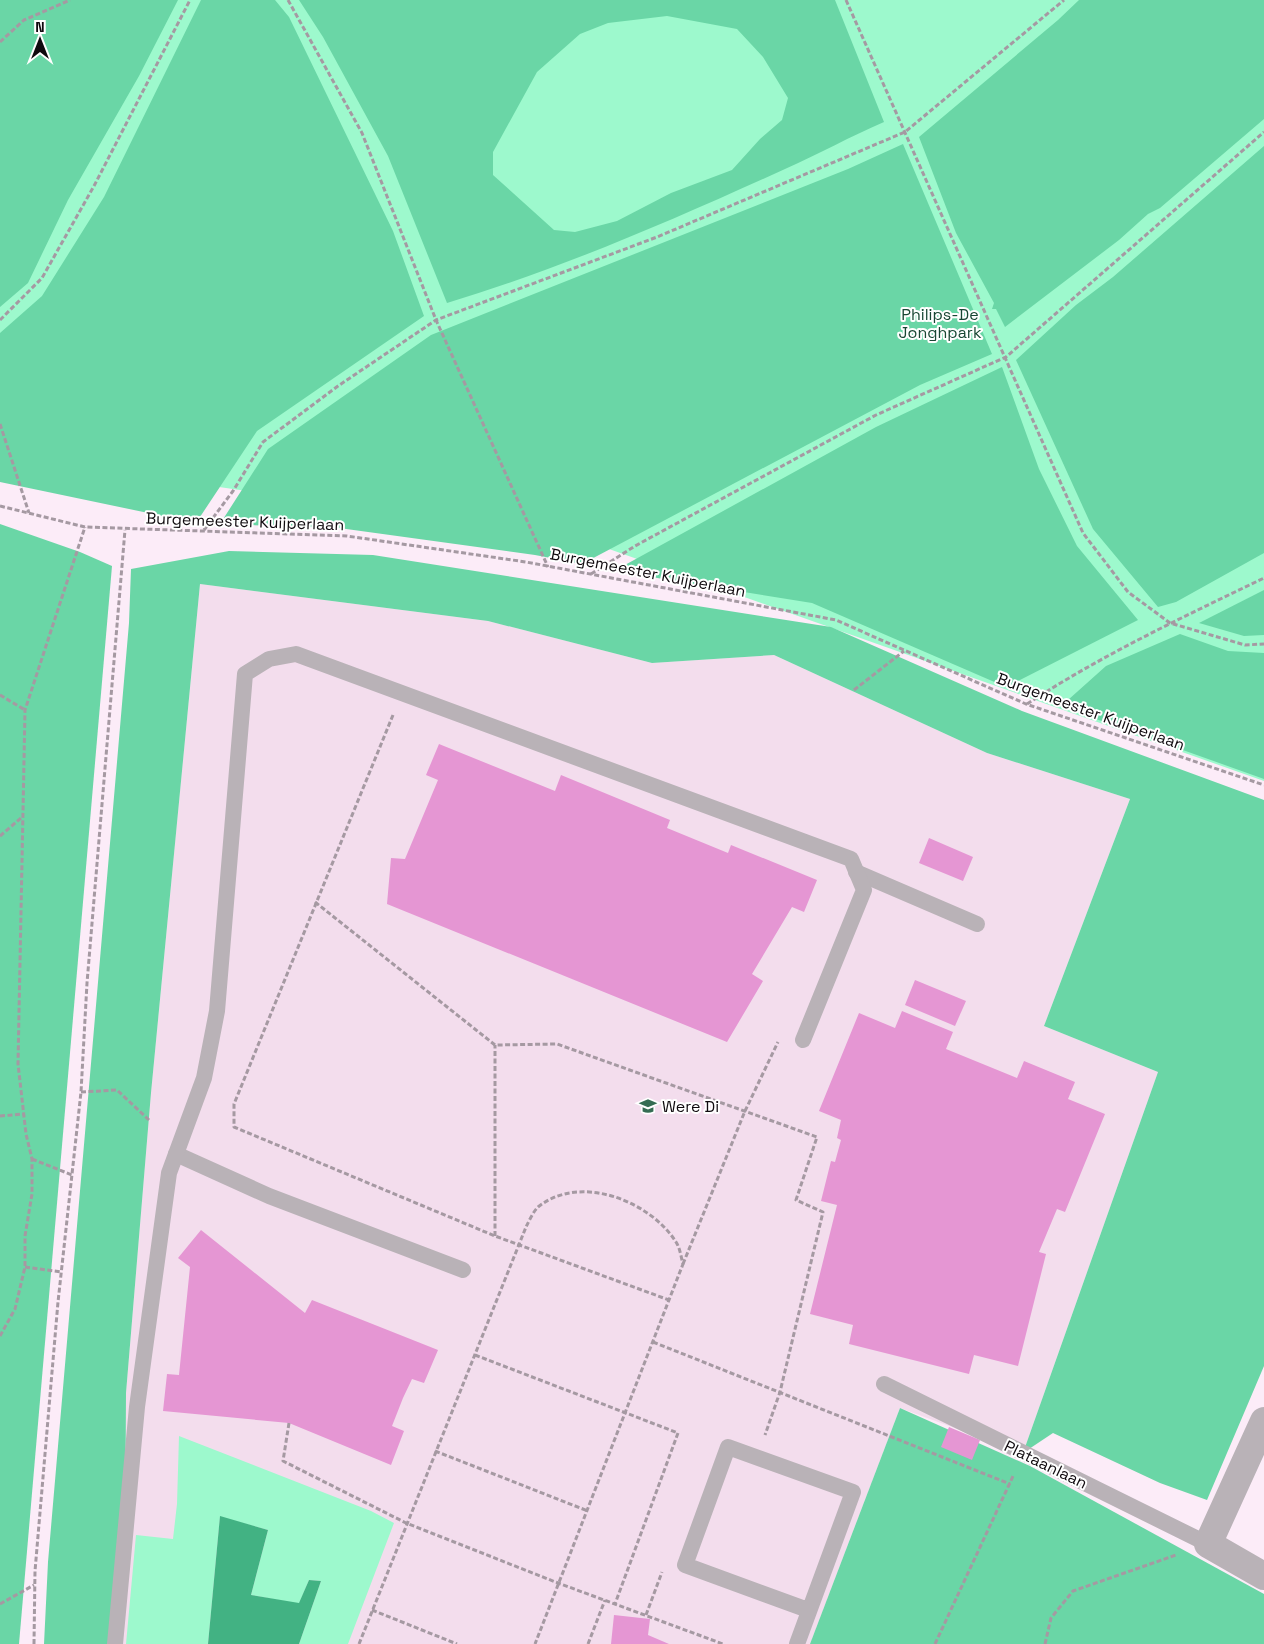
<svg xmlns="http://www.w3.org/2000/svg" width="1264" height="1644" font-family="'Space Grotesk',sans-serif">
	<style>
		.built { fill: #f3dded }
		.green { fill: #9df9cd }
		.forest { fill: #6ad6a6; fill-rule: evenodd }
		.water { fill: #42b283 }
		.building { fill: #e596d3 }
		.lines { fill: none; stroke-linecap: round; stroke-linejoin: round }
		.path { stroke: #a599a2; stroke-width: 3; stroke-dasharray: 5 2.5; stroke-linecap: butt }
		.lane { stroke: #b9b2b7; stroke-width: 16 }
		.street { stroke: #b9b2b7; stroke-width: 28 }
		.labels { text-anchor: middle; stroke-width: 4; stroke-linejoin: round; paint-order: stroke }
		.park-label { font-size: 16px; fill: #184633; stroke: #fff }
		.street-label { font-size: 16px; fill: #0f0a0e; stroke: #fff }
		.poi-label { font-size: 16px; fill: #0f0a0e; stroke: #fff; text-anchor: start }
	</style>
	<rect width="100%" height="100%" fill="#fcecf8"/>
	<polygon class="built" points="200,584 488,621 652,663 774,655 987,753 1130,799 1044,1026 1158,1072 1023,1453 900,1408 810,1644 121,1644 125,1576 126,1393 151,1093"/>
	<g class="green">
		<polygon points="0,0 1264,0 1264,781 578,538 0,456"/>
		<polygon points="179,1436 371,1511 394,1523 348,1644 299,1644 321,1581 309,1580 299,1604 251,1595 268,1530 220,1517 208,1644 126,1644 136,1535 173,1539 177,1504"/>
	</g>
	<g class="forest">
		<polygon points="0,0 178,0 139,76 68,200 28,283 0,307"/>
		<polygon points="201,0 275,0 289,17 393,231 424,316 257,431 196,523 0,482 0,333 42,296 104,197"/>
		<path d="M299 0H835L884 122C851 136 819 154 785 169 675 219 563 268 447 303L388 156 323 37ZM667 16 737 29 763 57 788 98 782 120 760 139 732 170 671 193 617 221 575 232 554 230 493 175V152L537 72 580 34 608 23Z"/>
		<polygon points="1079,0 1264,0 1264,119 1160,208 1148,214 1119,240 1005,327 996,309 992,309 994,303 956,233 919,137 1058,20"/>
		<polygon points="903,144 992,354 920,385 582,564 535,555 339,528 220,524 268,449 431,335 848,169"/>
		<polygon points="1264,146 1264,553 1176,602 1158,607 1093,529 1016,360 1076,305 1113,277"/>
		<polygon points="1002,367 1039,469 1077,546 1138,620 1006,687 812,603 614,571 876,427"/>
		<polygon points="0,524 80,552 112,566 19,1644 0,1644"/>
		<polygon points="229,551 373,555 831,627 1022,711 1264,800 1264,1366 1207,1500 1160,1483 1053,1433 1023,1453 1158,1072 1044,1026 1130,799 987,753 774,655 652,663 488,621 200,584 151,1093 126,1393 125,1576 121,1644 44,1644 48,1562 129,623 131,569"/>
		<polygon points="1264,590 1264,635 1244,636 1199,623"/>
		<polygon points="1180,634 1228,651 1264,653 1264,779 1096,719 1068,700 1106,666"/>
		<polygon points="900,1408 1030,1466 1264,1594 1264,1644 810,1644"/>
	</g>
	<polygon class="water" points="220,1516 268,1530 251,1595 299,1603 309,1580 321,1581 299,1644 208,1644"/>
	<g class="building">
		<polygon points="439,744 555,791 561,775 670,820 667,828 728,853 731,845 817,880 804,912 792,907 752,974 763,981 727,1042 387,904 391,858 405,859 438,780 426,775"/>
		<polygon points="929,838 973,857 963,881 919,863"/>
		<polygon points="915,980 966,1001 955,1026 905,1005"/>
		<polygon points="902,1011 953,1032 946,1049 1017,1078 1024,1061 1075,1082 1068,1099 1105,1114 1065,1212 1057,1209 1039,1252 1046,1254 1018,1366 974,1355 969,1374 849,1344 853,1325 810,1314 837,1205 821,1201 831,1161 835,1162 841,1140 837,1138 841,1120 819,1111 859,1013 895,1028"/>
		<polygon points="201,1230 305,1313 312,1300 438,1350 424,1383 412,1379 403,1398 392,1426 404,1431 391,1465 289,1423 163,1411 167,1374 179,1375 190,1267 178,1258"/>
		<polygon points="949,1427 980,1440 972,1460 941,1447"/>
		<polygon points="614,1615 650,1619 648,1635 669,1644 611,1644"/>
	</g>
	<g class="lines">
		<g class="path">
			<polyline points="288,0 362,133 436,320 548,567"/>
			<polyline points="846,0 1083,533 1128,592 1170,623 1245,645 1264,644"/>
			<polyline points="0,42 24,20 70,0"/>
			<polyline points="0,320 42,278 94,186 190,0"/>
			<polyline points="0,424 29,513"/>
			<polyline points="0,506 85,527 347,536 526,562 836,620 1026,704 1264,785"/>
			<polyline points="204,530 233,491 263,442 338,386 436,320 657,237 905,132 1064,0"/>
			<polyline points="591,574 635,546 876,415 1006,357 1264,132"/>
			<polyline points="854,690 904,651"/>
			<polyline points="0,695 25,710"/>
			<path d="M1027 704C1102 655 1183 617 1264 578"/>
			<polyline points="393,715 234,1104 234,1127 495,1236 669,1300"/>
			<polyline points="0,836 21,818"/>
			<polyline points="315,902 495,1045 557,1044 817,1137 796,1200 823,1212 780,1392 765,1435"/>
			<polyline points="81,1092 117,1090 149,1120"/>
			<polyline points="0,1116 24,1114"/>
			<polyline points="32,1159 72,1175"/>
			<polyline points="495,1236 495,1045"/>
			<polyline points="683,1264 745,1111 778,1042"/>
			<polyline points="25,1267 62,1272"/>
			<polyline points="0,1336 15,1309 25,1267 25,1236 32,1194 32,1159 26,1134 18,1064 25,710 85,527"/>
			<polyline points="653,1342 1010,1484"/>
			<polyline points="475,1355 678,1433 615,1604"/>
			<polyline points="289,1423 283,1461 406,1523 558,1583 723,1644"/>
			<polyline points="435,1451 588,1511"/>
			<polyline points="0,1604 34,1585"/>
			<polyline points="372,1610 457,1644"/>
			<polyline points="646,1615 662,1572"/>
			<polyline points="34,1644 35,1571 58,1302 81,1092 87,983 125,530"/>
			<path d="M359 1644 526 1227C529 1221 533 1212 538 1207 580 1173 650 1201 676 1242 680 1248 681 1257 683 1264L535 1644"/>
			<polyline points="588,1644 605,1600"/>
			<polyline points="935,1644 1014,1474"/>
			<polyline points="1045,1644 1051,1618 1073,1591 1176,1555"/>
		</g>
		<g class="lane">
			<polyline points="856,872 977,924"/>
			<polyline points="176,1154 269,1196 463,1270"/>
			<polyline points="884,1384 1208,1544"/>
			<polyline points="115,1644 137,1407 169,1173 204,1078 217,1011 245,674 269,659 296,654 851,859 864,890 803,1040"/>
			<polyline points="797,1644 853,1492 728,1447 685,1565 808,1610"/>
		</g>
		<polyline class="street" points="1264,1421 1208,1544 1264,1576"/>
	</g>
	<defs>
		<g id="school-bare" transform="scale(1.35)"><path d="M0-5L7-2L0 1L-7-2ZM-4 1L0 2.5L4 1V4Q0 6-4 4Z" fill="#356c53" stroke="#fff" stroke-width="2.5" paint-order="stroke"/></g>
	</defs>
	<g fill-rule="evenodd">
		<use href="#school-bare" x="648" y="1106"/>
	</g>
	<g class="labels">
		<g class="park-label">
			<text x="940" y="320">Philips-De<tspan x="940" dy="18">Jonghpark</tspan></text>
		</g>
		<g class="street-label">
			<text transform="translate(245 521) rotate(2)" y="6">Burgemeester Kuijperlaan</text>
			<text transform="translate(648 572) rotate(11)" y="6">Burgemeester Kuijperlaan</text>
			<text transform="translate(1091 711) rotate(20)" y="6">Burgemeester Kuijperlaan</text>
			<text transform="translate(1046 1464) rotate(26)" y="6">Plataanlaan</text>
		</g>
		<g class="poi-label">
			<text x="662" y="1112">Were Di</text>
		</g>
	</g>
	<g transform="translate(40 40)" stroke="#ffffff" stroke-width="4" paint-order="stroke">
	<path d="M0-4L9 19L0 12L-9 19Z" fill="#0f0a0e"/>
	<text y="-8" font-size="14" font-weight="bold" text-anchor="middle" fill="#0f0a0e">N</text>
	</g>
</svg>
